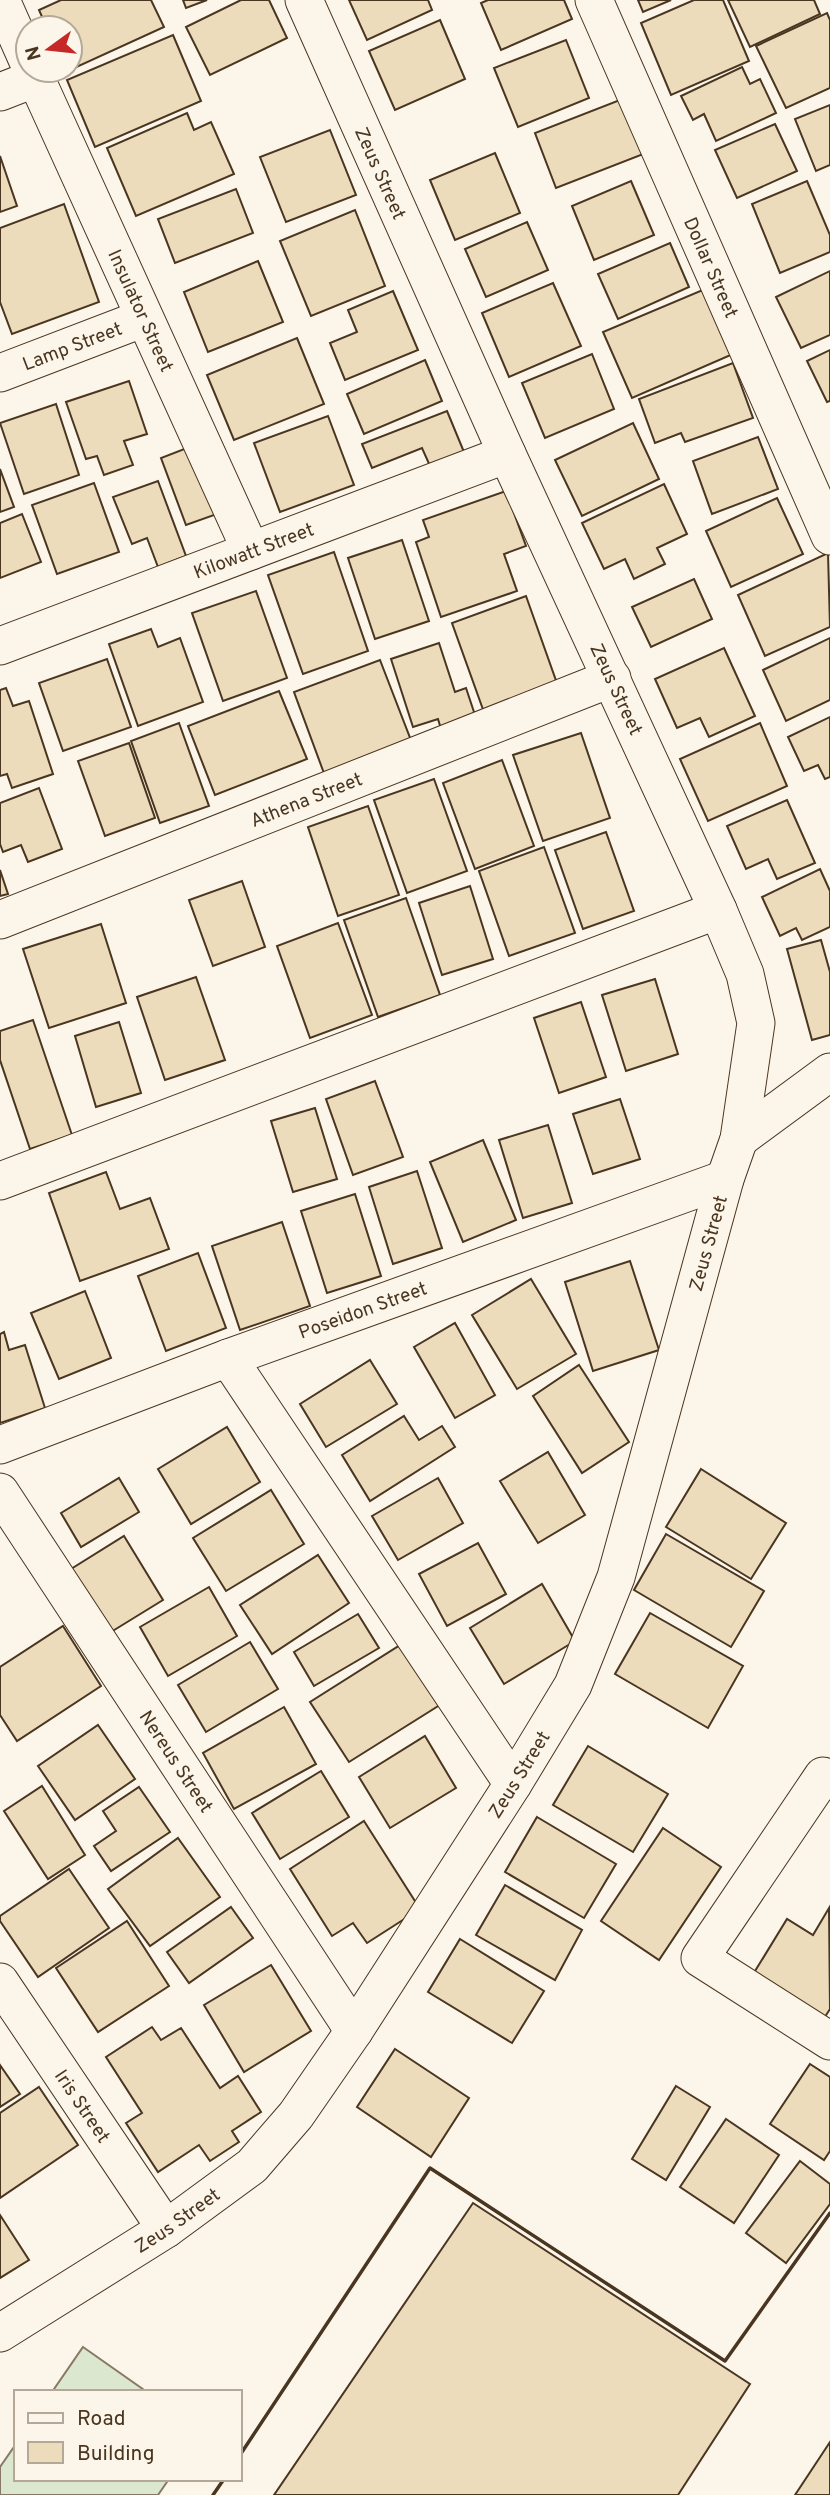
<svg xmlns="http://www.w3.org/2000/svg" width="830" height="2495" font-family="Overpass,sans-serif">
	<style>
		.green { fill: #dce7d0; stroke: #887966; stroke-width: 2 }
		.building { fill: #ecdcbc; stroke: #4a3520; stroke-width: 2 }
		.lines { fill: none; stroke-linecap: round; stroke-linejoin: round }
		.minor-casing { stroke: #4a3520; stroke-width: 39 }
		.minor { stroke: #fbf6e9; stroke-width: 37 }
		.wall { stroke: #4a3520; stroke-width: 3.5 }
		.labels { text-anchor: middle; stroke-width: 5; stroke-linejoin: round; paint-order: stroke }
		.street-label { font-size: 19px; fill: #4a3520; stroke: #fbf6e9 }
	</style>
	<rect width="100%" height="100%" fill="#fbf6e9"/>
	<g class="green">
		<polygon points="83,2347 147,2392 52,2392"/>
		<polygon points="16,2444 16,2479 169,2479 158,2495 0,2495 0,2467"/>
	</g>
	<g class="building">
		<polygon points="61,0 151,0 164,27 70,70 70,28 47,28 39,10"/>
		<polygon points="183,0 207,0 186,8"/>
		<polygon points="241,0 269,0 287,38 210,75 186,27"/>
		<polygon points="349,0 428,0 432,10 367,40"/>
		<polygon points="488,0 564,0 572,19 501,50 481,3"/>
		<polygon points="638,0 671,0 643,12"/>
		<polygon points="694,0 723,0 749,61 671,95 641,23"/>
		<polygon points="728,0 814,0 820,14 750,47"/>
		<polygon points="827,13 830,20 830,88 786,108 756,46"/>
		<polygon points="440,20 465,79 395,110 369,51"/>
		<polygon points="173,35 201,101 95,147 67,80"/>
		<polygon points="566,40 589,98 518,127 494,68"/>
		<polygon points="742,67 750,84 760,79 776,113 716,141 704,114 693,120 681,96"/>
		<polygon points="625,98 646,153 556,188 535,133"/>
		<polygon points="830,105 830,165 816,171 795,119"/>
		<polygon points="187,113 194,130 211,122 234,174 136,216 107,148"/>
		<polygon points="775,124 797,171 737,198 715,150"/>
		<polygon points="330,130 356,195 286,222 260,157"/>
		<polygon points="495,153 520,213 455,240 430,180"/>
		<polygon points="0,156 17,206 0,212"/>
		<polygon points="631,181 654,235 594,260 572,206"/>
		<polygon points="807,181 830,235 830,252 780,273 752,204"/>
		<polygon points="236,189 253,233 175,263 158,219"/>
		<polygon points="64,204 99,302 12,334 0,302 0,228"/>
		<polygon points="355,210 385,286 311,316 280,241"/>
		<polygon points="527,222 548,270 486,297 465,249"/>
		<polygon points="670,243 689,287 618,319 598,274"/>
		<polygon points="258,261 283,322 208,352 184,292"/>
		<polygon points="830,271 830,335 801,348 776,297"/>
		<polygon points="553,283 581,346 509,377 482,313"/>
		<polygon points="705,289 733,354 632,398 603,332"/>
		<polygon points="393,291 418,350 345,380 330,343 357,332 348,310"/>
		<polygon points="297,338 324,404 234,440 207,375"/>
		<polygon points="830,350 830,401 827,402 807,361"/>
		<polygon points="592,354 614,409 545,438 522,383"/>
		<polygon points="425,360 442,401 364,434 347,394"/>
		<polygon points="733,363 753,418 685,442 681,433 655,443 639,399"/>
		<polygon points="129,381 147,434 124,441 133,465 104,475 97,456 86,459 66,402"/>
		<polygon points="56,404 79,475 24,494 0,423"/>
		<polygon points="447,411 464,452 430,466 422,448 372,468 362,444"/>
		<polygon points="328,416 354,485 280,512 254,443"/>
		<polygon points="633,423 659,479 582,516 555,460"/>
		<polygon points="758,437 778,489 712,514 693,461"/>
		<polygon points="192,446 217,514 186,525 161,458"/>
		<polygon points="0,469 14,507 0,512"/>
		<polygon points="158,481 186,556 158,567 147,538 132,544 113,497"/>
		<polygon points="94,483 119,552 57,574 32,505"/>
		<polygon points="664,484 687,534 657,548 665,564 634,579 625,559 604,569 582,523"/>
		<polygon points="506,491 526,546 504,554 517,591 441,617 416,542 429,537 423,520"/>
		<polygon points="777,498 803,554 731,587 706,531"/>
		<polygon points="22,514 41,562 0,578 0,523"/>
		<polygon points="402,540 429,621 375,639 348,558"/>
		<polygon points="334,552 368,651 303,674 268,575"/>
		<polygon points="828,553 830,627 765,656 738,595"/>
		<polygon points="694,579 712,619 651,647 632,607"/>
		<polygon points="256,591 287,678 223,701 192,613"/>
		<polygon points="526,596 559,689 485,715 452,623"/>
		<polygon points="151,629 158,647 180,638 203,702 138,726 109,644"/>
		<polygon points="830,638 830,700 786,721 763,670"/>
		<polygon points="439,643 455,692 466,688 476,718 441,729 438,719 413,727 391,659"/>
		<polygon points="724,648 755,716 709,737 700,718 677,728 655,679"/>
		<polygon points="107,659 131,727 63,751 39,683"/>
		<polygon points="380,660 412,743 325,776 294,692"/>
		<polygon points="6,688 13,706 29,701 53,774 12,788 7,774 0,776 0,690"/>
		<polygon points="279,691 307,759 215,795 188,726"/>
		<polygon points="830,717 830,777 825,779 818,765 804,771 788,737"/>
		<polygon points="179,723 209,806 160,823 131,741"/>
		<polygon points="760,723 787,786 708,821 680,759"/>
		<polygon points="581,733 610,818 543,841 513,755"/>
		<polygon points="129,743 155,818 105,836 78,761"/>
		<polygon points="502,760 534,846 475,869 443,783"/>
		<polygon points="434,779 467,871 407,893 374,800"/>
		<polygon points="39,788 62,849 28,862 21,845 3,852 0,844 0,803"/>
		<polygon points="787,800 815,863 777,879 768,859 746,869 727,826"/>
		<polygon points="368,806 399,895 338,916 308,827"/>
		<polygon points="606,832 634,911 583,929 555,850"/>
		<polygon points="544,847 575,933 509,956 479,871"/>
		<polygon points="820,869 830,891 830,927 802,940 796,928 780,936 762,897"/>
		<polygon points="0,870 8,894 0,896"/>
		<polygon points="242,881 265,947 213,966 189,900"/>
		<polygon points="470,886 493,959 442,975 419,903"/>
		<polygon points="406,898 440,995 378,1017 344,920"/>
		<polygon points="338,923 372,1015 310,1038 277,946"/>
		<polygon points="101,924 126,1003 49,1028 23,949"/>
		<polygon points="821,940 830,972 830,1035 812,1040 787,949"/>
		<polygon points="196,977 225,1060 165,1080 137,997"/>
		<polygon points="655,979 678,1054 626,1071 602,995"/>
		<polygon points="581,1002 606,1077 559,1093 534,1018"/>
		<polygon points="33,1020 72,1135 30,1149 0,1060 0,1031"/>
		<polygon points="119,1022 141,1093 96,1107 75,1036"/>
		<polygon points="375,1081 403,1157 353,1175 326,1099"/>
		<polygon points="620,1099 640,1159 593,1174 573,1114"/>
		<polygon points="315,1108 337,1179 293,1192 271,1121"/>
		<polygon points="548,1125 572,1203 523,1218 499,1140"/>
		<polygon points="483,1140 516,1220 463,1242 430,1162"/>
		<polygon points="417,1171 442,1248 393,1264 369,1187"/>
		<polygon points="106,1172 120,1209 150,1198 169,1249 80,1281 49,1193"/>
		<polygon points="355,1194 381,1276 327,1293 301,1211"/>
		<polygon points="282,1222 310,1306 240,1330 212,1246"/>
		<polygon points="198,1253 226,1328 166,1351 138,1276"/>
		<polygon points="630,1261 659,1350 593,1371 565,1282"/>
		<polygon points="531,1279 576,1354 517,1389 472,1315"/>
		<polygon points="85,1291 111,1358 59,1379 31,1313"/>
		<polygon points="455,1323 495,1395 455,1418 414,1347"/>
		<polygon points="4,1332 9,1350 25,1345 45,1408 0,1423 0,1334"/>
		<polygon points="370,1360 397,1404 326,1447 300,1404"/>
		<polygon points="579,1365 629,1442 582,1473 533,1396"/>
		<polygon points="404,1416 419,1440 442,1426 455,1447 370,1501 342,1455"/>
		<polygon points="227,1427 260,1482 191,1524 158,1469"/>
		<polygon points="548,1452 585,1515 538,1543 500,1481"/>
		<polygon points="701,1469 786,1523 751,1579 666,1527"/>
		<polygon points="119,1478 139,1512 81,1547 61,1513"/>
		<polygon points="438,1478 463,1523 398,1560 372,1516"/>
		<polygon points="271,1490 304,1544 226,1591 193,1538"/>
		<polygon points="666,1534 764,1591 731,1647 634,1590"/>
		<polygon points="124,1536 163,1600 111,1632 71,1569"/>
		<polygon points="478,1543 506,1594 447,1626 419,1574"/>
		<polygon points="318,1555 349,1603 272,1654 240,1605"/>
		<polygon points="542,1584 575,1641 504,1684 470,1628"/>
		<polygon points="209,1587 237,1636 168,1676 140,1627"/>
		<polygon points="650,1613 743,1666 708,1728 615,1674"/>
		<polygon points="358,1614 379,1648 314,1686 294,1652"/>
		<polygon points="63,1626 101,1686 17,1741 0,1715 0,1667"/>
		<polygon points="250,1642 278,1689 206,1732 178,1685"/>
		<polygon points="405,1642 443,1703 349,1762 310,1702"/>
		<polygon points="284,1707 316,1764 234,1809 203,1753"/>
		<polygon points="98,1725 135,1779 75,1820 38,1766"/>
		<polygon points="425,1736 456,1788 390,1828 359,1777"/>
		<polygon points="588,1746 668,1794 633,1852 553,1805"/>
		<polygon points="321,1771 349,1817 280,1859 252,1813"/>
		<polygon points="42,1786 85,1855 48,1879 4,1811"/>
		<polygon points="139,1787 170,1832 111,1871 94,1846 116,1831 103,1811"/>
		<polygon points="537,1817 616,1864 584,1918 505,1872"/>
		<polygon points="364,1821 420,1909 367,1943 353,1923 332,1936 290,1869"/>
		<polygon points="663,1828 721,1867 659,1960 601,1921"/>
		<polygon points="178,1838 220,1897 150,1946 108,1889"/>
		<polygon points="69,1869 109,1928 38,1977 0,1921 0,1916"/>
		<polygon points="505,1885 582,1930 555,1980 476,1935"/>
		<polygon points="231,1907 253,1938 189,1983 167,1952"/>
		<polygon points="829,1908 830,2009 823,2020 752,1976 787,1919 813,1935"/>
		<polygon points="127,1921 169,1986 98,2032 56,1968"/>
		<polygon points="460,1939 544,1991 512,2043 428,1992"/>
		<polygon points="271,1965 311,2031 244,2072 204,2005"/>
		<polygon points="152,2027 161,2040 181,2028 220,2088 238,2076 261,2112 232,2131 239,2142 210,2161 199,2145 158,2172 126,2123 142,2113 106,2057"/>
		<polygon points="395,2049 469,2098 431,2157 357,2107"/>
		<polygon points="810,2064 830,2077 830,2151 824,2160 770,2124"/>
		<polygon points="0,2065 20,2094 0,2107"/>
		<polygon points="676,2086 710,2107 666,2180 632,2159"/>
		<polygon points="39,2087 78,2145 0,2198 0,2113"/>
		<polygon points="726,2119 779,2155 734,2223 680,2187"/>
		<polygon points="800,2161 830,2184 830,2204 786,2263 746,2233"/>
		<polygon points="473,2203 750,2384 678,2495 274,2495"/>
		<polygon points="0,2215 29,2260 0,2278"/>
		<polygon points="830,2442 830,2495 795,2495"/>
	</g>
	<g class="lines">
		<g class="minor-casing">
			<g id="minor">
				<polyline points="1,0 28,61"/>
				<path id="s1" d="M594 0 830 536"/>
				<path id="s2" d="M32 70 251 551"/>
				<polyline points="0,92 36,78"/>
				<path id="s3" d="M0 373 144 318"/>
				<path id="s4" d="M0 646 507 454"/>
				<path id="s5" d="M0 920 612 678"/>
				<polyline points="739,1139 830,1072"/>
				<polyline points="0,1181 718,910"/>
				<polyline points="228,1358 513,1784"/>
				<path id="s6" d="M0 1445 228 1358 725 1179"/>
				<path id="s7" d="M0 1492 354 2031"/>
				<polyline points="830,1781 823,1776 700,1958 830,2041"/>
				<path id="s8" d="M0 1982 166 2229"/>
				<path id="s9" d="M0 2333 166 2229 252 2166 296 2115 354 2031 513 1784 573 1685 616 1577 725 1179 739 1139 756 1023 745 974 718 910 507 454 304 0"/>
			</g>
		</g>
		<use href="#minor" class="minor"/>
		<g class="wall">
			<polyline points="240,2455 430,2168 725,2361 830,2213"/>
			<polyline points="213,2495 224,2479"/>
		</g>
	</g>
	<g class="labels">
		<g class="street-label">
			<text transform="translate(381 173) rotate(66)" y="7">Zeus Street</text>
			<text dy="7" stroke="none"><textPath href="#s1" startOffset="292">Dollar Street</textPath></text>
			<text dy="7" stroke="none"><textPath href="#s2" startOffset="264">Insulator Street</textPath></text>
			<text dy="7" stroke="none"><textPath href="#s3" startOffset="77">Lamp Street</textPath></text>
			<text dy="7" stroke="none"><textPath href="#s4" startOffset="271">Kilowatt Street</textPath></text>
			<text transform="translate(617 689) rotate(65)" y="7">Zeus Street</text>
			<text dy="7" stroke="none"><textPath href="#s5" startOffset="329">Athena Street</textPath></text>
			<text dy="7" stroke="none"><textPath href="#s9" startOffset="1344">Zeus Street</textPath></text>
			<text dy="7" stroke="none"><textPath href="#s6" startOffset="387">Poseidon Street</textPath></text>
			<text dy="7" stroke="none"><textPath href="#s7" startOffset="322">Nereus Street</textPath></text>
			<text dy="7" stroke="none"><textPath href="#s9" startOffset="777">Zeus Street</textPath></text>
			<text dy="7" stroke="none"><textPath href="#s8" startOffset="149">Iris Street</textPath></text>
			<text dy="7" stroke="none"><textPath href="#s9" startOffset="210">Zeus Street</textPath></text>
		</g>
	</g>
	<rect x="14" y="2390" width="228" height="91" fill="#fbf6e9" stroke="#b4a999" stroke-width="2"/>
	<rect x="28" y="2413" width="35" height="10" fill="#fbf6e9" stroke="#b4a999" stroke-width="2"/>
	<text x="77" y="2425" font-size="21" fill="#4a3520">Road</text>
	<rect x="28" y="2442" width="35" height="21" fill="#ecdcbc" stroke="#b4a999" stroke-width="2"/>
	<text x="77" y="2460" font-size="21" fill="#4a3520">Building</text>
	<g transform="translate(49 49) rotate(255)"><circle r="33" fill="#fbf6e9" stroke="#b4a999" stroke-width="2"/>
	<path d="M0-5L12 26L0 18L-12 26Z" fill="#c62828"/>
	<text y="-10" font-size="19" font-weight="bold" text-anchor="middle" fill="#4a3520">N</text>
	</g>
</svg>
